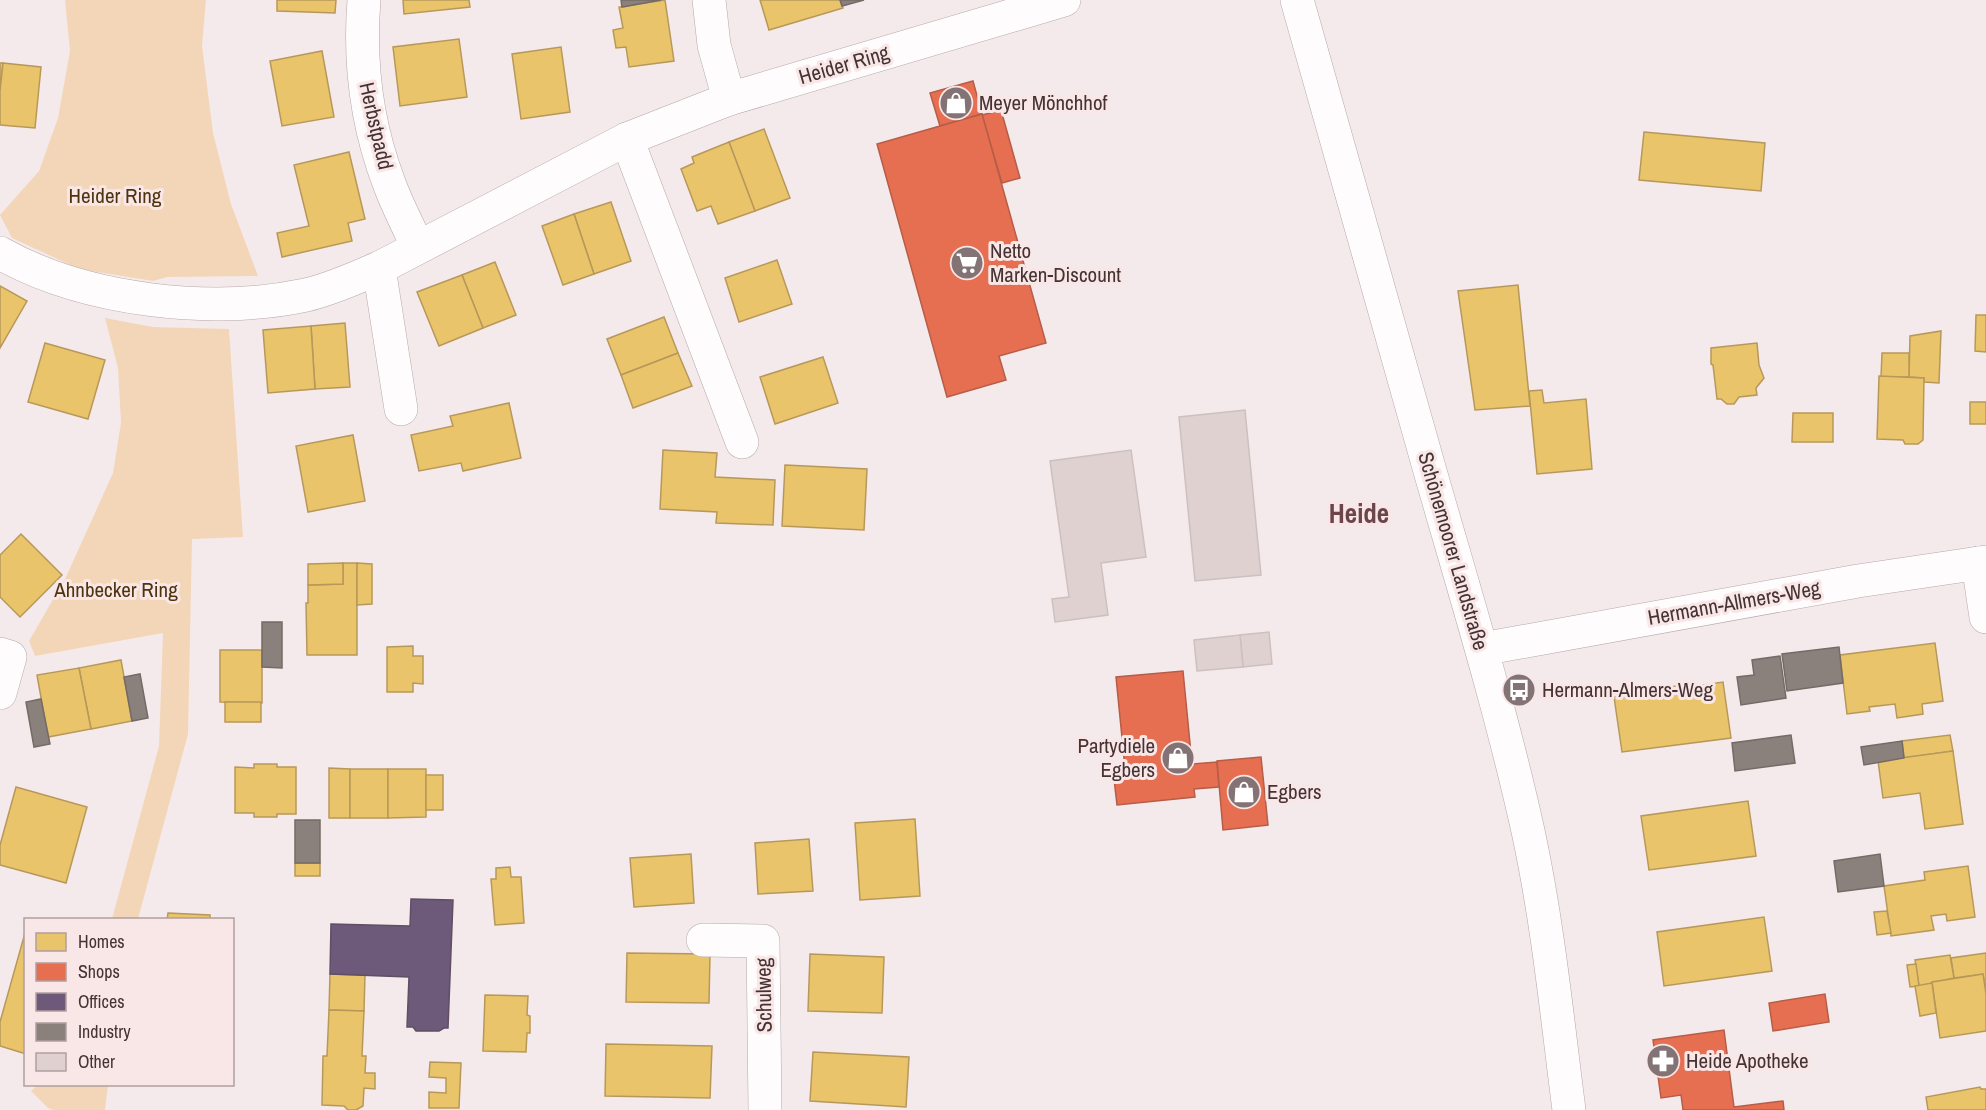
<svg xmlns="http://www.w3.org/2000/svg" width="1986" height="1110" font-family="'Archivo Narrow',sans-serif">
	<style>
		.green { fill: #f3d6b8 }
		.homes { fill: #e9c46a; stroke: #b8985a; stroke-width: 1.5 }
		.shops { fill: #e76f51; stroke: #b65d48; stroke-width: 1.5 }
		.offices { fill: #6d597a; stroke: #614e65; stroke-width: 1.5 }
		.industry { fill: #8a817c; stroke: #756a66; stroke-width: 1.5 }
		.building { fill: #ded1d0; stroke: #cdc0bf; stroke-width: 1.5 }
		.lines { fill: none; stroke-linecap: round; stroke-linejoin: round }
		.minor-casing { stroke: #b5a8a9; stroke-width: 34 }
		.minor { stroke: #fefcfc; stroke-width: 33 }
		.labels { text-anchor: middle; stroke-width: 6; stroke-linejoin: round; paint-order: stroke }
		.street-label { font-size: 21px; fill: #453334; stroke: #f9e6e7 }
		.poi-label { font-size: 21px; fill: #453334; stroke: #f9e6e7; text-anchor: start }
		.park-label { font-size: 21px; fill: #4e340d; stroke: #f9e6e7 }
		.district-label { font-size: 27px; font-weight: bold; fill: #6a4549; stroke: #f9e6e7 }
	</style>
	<rect width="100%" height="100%" fill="#f5eaeb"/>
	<g class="green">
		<polygon points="65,0 206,0 202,46 213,133 231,204 258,276 167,277 153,281 79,269 12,238 0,215 39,171 58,118 70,51"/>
		<polygon points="105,318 153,327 229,329 243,537 192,539 188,734 138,919 112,919 159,746 163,633 35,656 29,641 66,577 113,473 121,423 118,368"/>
		<polygon points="38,1085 108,1085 105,1110 54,1110 48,1108 31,1091"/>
	</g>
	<g class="homes">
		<polygon points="277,0 336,0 335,13 277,11"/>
		<polygon points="403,0 469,0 470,7 404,14"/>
		<polygon points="665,0 674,61 629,67 626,47 616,48 613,30 623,28 619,7"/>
		<polygon points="760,0 840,0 843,8 769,30"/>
		<polygon points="459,39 467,97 400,106 393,47"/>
		<polygon points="561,47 570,112 521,119 512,54"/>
		<polygon points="322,51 334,117 282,126 270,61"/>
		<polygon points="0,63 3,63 0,91"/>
		<polygon points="3,63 41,67 35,128 0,125 0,91"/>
		<polygon points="764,129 790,198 755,211 729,142"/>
		<polygon points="1644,132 1765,143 1761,191 1639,180"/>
		<polygon points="729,142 755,211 718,224 711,206 697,211 681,169 694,163 692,157"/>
		<polygon points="349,152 365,219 348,223 352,241 282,257 277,233 309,226 294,165"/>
		<polygon points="611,202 631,261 594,274 574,214"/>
		<polygon points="574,214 594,274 563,285 542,226"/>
		<polygon points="777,260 792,304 739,322 725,278"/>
		<polygon points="495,262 516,315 483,328 462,275"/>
		<polygon points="462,275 483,328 439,346 417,292"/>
		<polygon points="1518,285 1530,406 1475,410 1458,291"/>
		<polygon points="0,286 27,301 0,348"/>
		<polygon points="1976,315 1986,315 1986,352 1975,351"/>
		<polygon points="664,317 678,353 621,375 607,339"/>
		<polygon points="345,323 350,387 315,389 311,326"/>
		<polygon points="311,326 315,389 268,393 263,330"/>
		<polygon points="1941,331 1939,383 1924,382 1924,378 1909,377 1910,336"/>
		<polygon points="45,343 105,360 88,419 28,402"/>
		<polygon points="1757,343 1759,365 1764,378 1756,388 1757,395 1739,397 1734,404 1727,404 1721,399 1717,399 1713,365 1711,364 1711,348"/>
		<polygon points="678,353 692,386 633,408 621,375"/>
		<polygon points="1882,353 1909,353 1909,377 1881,377"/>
		<polygon points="823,357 838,403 775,424 760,377"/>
		<polygon points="1879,376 1924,378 1923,440 1918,444 1905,444 1903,440 1877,439"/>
		<polygon points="1542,390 1544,403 1586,399 1592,469 1537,474 1529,391"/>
		<rect x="1970" y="402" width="16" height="22"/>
		<polygon points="509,403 521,458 463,471 461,463 419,471 411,435 453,426 450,416"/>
		<polygon points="1793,413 1833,413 1833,442 1792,442"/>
		<polygon points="353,435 365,501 308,512 296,446"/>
		<polygon points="663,450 717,453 715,477 775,480 773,525 716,523 717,512 660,509"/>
		<polygon points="785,465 867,469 864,530 782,526"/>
		<polygon points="21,534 62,575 20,617 0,597 0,555"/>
		<polygon points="343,563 357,563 357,655 307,655 306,603 308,603 308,585 343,584"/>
		<polygon points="343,563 343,584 308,585 308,564"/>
		<polygon points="357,563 372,564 372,604 357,605"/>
		<polygon points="1935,643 1943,701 1922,704 1923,714 1897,718 1895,704 1869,707 1870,711 1847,714 1840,655"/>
		<polygon points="413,646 413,656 423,656 423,684 413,683 413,692 387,692 387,647"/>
		<polygon points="220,650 262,650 262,703 220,702"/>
		<polygon points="121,660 132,721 91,729 79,668"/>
		<polygon points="79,668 91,729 48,737 37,675"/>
		<polygon points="1723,682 1731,738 1622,752 1614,697 1662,691 1661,688 1676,686 1676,689"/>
		<rect x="225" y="702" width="36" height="20"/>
		<polygon points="1950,735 1953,751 1904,758 1902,741"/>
		<polygon points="1953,751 1963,824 1925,829 1920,793 1883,798 1878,761"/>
		<polygon points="254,764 277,764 277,767 296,767 296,814 277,814 277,817 254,817 254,813 235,813 235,767 254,768"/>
		<polygon points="329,768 350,769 350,818 329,818"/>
		<rect x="350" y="769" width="38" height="49"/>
		<polygon points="388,769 426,769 426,817 388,818"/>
		<rect x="426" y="775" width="17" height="35"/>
		<polygon points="16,787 87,807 66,883 0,865 0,845"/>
		<polygon points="1748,801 1756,856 1649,870 1641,816"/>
		<polygon points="915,819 920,896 860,900 855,823"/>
		<polygon points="809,839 813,891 758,894 755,843"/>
		<polygon points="691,854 694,903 634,907 630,858"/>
		<rect x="295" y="863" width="25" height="13"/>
		<polygon points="1968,866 1975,917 1947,921 1946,914 1931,916 1934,930 1891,936 1884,886 1925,880 1924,872"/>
		<polygon points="510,867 511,877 521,877 524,923 495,925 491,879 496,879 496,868"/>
		<polygon points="1887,911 1891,933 1877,935 1874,912"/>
		<polygon points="168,913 210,915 210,920 167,920"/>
		<polygon points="1764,917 1772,971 1664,986 1657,932"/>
		<polygon points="25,933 26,933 26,1054 0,1046 0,1022"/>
		<polygon points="627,953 710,954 709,1003 626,1002"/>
		<polygon points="1986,953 1986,994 1983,974 1954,978 1951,958"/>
		<polygon points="810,954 884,957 882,1013 808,1011"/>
		<polygon points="1950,955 1954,978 1919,986 1915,960"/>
		<polygon points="1916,964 1919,986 1910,987 1907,965"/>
		<polygon points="330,974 365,975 364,1011 329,1010"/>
		<polygon points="1983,974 1986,994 1986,1031 1940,1038 1932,982"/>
		<polygon points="1932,983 1936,1013 1920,1016 1915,986"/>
		<polygon points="485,995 528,996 527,1015 530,1016 530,1033 527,1033 526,1052 483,1051"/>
		<polygon points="329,1010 364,1011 362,1056 366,1056 365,1073 375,1073 375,1089 364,1088 363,1106 356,1110 348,1110 344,1106 322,1105 323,1056 327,1056"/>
		<polygon points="606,1044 712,1046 710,1098 605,1096"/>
		<polygon points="813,1052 909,1057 906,1107 810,1101"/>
		<polygon points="430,1062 461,1063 459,1108 429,1108 429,1092 446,1093 446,1078 429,1077"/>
		<polygon points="1980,1087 1981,1089 1986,1089 1986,1110 1928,1110 1926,1097"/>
	</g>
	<g class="shops">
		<polygon points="973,81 982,114 940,126 930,93"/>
		<polygon points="1001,110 1020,178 1002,183 982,115"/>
		<polygon points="982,114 1046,343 999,356 1006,380 947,397 877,144"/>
		<polygon points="1183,671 1192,764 1217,762 1219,787 1194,789 1195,797 1117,805 1114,779 1126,778 1116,677"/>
		<polygon points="1261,757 1268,825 1223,830 1217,761"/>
		<polygon points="1825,994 1829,1022 1773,1031 1769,1003"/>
		<polygon points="1724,1030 1734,1107 1783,1101 1784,1110 1683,1110 1681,1095 1661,1098 1653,1040"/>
	</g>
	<polygon class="offices" points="411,899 453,900 448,1028 444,1028 439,1031 416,1031 413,1027 407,1027 409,977 330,974 331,924 410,926"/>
	<g class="industry">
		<polygon points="621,0 661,0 622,7"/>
		<polygon points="840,0 864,0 842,6"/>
		<polygon points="262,622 282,622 282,668 262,667"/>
		<polygon points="1839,647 1843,683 1787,691 1782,654"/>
		<polygon points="1780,656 1786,698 1741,705 1737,677 1754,675 1752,660"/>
		<polygon points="140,674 148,718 132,721 124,677"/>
		<polygon points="41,699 50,744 34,747 26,702"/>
		<polygon points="1791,735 1795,763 1735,771 1732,743"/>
		<polygon points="1902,741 1904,758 1864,765 1861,747"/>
		<rect x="295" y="820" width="25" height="43"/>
		<polygon points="1880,854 1884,886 1838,892 1834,861"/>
	</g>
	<g class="building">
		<polygon points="1245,410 1261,575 1195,581 1179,417"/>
		<polygon points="1131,450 1146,557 1101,563 1108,615 1055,622 1052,599 1069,597 1050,461"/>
		<polygon points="1269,632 1272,664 1243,667 1240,635"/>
		<polygon points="1240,635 1243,667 1197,671 1194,640"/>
	</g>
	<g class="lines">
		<g class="minor-casing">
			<g id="minor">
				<path d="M364 0C359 62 367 125 389 183 397 205 408 226 418 247"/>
				<polyline points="709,0 714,45 729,99"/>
				<path d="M1297 0C1340 157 1385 314 1430 471 1464 590 1501 709 1528 831 1548 923 1557 1017 1569 1110"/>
				<polyline points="627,139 742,442"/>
				<path d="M0 253C85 301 211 315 306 295 332 289 355 278 379 268L627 139 729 99 1064 0"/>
				<polyline points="379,268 401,409"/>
				<polyline points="1978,563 1986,617"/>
				<polyline points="1482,649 1858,581 1986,562"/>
				<polyline points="0,654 10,657 0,693"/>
				<polyline points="703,940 763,941 765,1110"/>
			</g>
		</g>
		<use href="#minor" class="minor"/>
	</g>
	<defs>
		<g id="shop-disc" transform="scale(1.725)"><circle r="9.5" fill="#837374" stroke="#f9e6e7"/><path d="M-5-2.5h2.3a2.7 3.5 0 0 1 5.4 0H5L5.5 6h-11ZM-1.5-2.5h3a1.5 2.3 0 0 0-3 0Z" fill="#fff"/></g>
		<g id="supermarket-disc" transform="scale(1.725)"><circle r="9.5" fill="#837374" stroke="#f9e6e7"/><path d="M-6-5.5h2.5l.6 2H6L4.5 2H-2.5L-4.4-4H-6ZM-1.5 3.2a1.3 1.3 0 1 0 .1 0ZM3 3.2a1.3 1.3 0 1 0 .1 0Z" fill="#fff"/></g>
		<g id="bus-disc" transform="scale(1.725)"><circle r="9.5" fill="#837374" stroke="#f9e6e7"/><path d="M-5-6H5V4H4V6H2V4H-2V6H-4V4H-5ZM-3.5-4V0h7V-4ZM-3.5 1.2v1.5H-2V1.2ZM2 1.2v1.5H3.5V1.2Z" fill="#fff"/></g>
		<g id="pharmacy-disc" transform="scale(1.725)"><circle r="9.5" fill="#837374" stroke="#f9e6e7"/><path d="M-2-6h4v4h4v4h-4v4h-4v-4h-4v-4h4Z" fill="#fff"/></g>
	</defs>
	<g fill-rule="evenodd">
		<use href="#shop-disc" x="956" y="103"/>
		<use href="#supermarket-disc" x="967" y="263"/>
		<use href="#bus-disc" x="1519" y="690"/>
		<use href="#shop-disc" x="1178" y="758"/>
		<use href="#shop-disc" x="1244" y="792"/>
		<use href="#pharmacy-disc" x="1663" y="1061"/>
	</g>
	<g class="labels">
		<g class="street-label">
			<text transform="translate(844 65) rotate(-16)" y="7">Heider Ring</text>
			<text transform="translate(376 126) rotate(77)" y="7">Herbstpadd</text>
			<text transform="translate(1453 551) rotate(74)" y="7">Schönemoorer Landstraße</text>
			<text transform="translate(1734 603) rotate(-10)" y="7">Hermann-Allmers-Weg</text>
			<text transform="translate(764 995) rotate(-91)" y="7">Schulweg</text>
		</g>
		<g class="poi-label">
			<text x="979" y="110">Meyer Mönchhof</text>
			<text x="990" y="258">Netto<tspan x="990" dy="24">Marken-Discount</tspan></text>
			<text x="1542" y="697">Hermann-Almers-Weg</text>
			<text x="1155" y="753" text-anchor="end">Partydiele<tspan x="1155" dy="24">Egbers</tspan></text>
			<text x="1267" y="799">Egbers</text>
			<text x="1686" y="1068">Heide Apotheke</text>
		</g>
		<g class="park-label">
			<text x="115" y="203">Heider Ring</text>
			<text x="116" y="597">Ahnbecker Ring</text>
		</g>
		<g class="district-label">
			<text x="1359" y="523">Heide</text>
		</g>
	</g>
	<rect x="24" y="918" width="210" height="168" fill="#f9e6e7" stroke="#b19e9f" stroke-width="1.5"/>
	<rect x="36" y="933" width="30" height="18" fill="#e9c46a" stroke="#b19e9f" stroke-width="1.5"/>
	<text x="78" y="948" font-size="18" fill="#453334">Homes</text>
	<rect x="36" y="963" width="30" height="18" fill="#e76f51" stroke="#b19e9f" stroke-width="1.5"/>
	<text x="78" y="978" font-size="18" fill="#453334">Shops</text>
	<rect x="36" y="993" width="30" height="18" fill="#6d597a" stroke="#b19e9f" stroke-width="1.5"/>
	<text x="78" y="1008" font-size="18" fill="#453334">Offices</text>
	<rect x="36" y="1023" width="30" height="18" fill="#8a817c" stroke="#b19e9f" stroke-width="1.5"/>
	<text x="78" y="1038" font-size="18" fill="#453334">Industry</text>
	<rect x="36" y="1053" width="30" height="18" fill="#ded1d0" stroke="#b19e9f" stroke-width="1.5"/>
	<text x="78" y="1068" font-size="18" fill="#453334">Other</text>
</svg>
